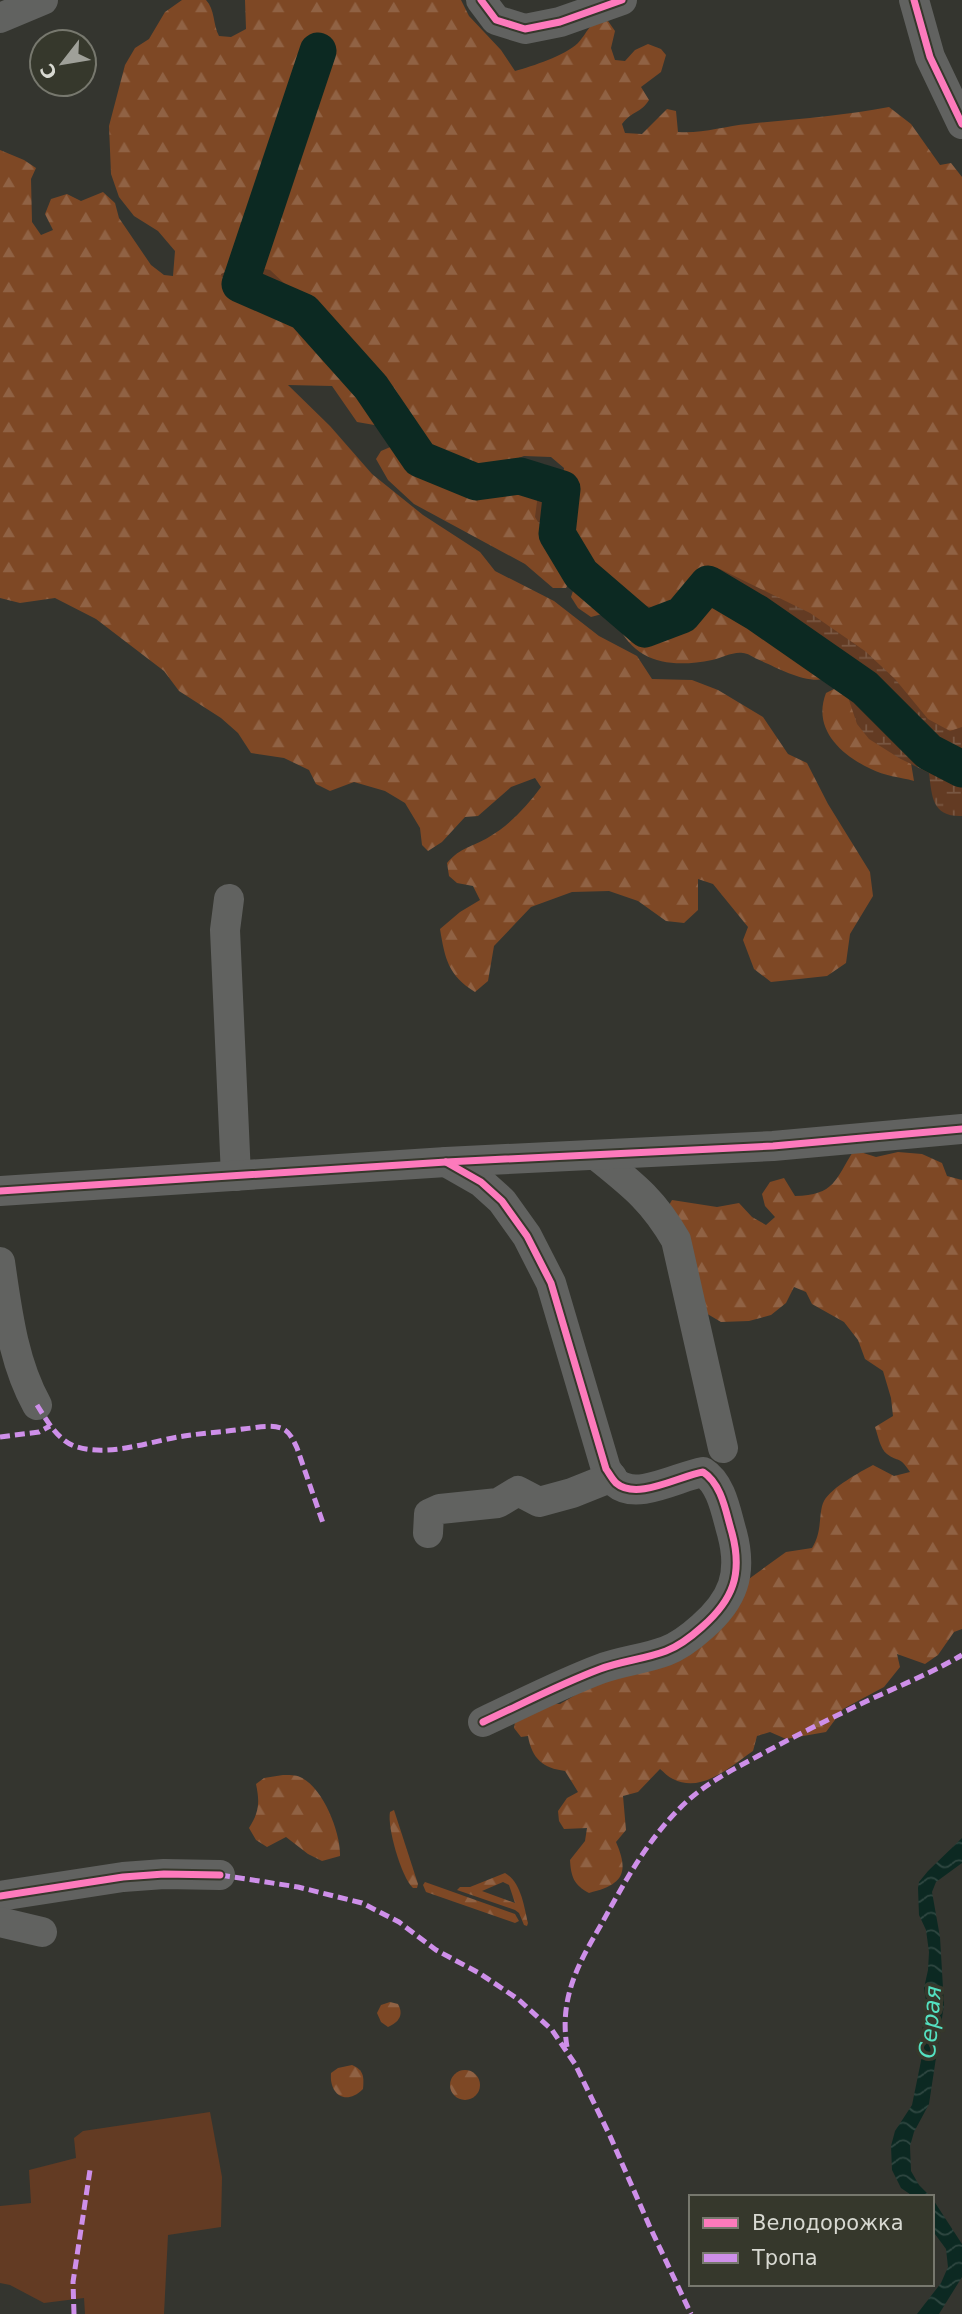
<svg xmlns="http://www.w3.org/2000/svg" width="962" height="2314" font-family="'DejaVu Sans',sans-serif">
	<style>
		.forest { fill: url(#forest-firs); fill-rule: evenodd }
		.wetland { fill: url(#wetland-marsh) }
		.garden { fill: #633b23 }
		.water { fill: url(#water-waves) }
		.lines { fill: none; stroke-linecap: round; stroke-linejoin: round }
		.river { stroke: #0c2922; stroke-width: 37 }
		.minor { stroke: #616260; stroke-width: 30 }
		.quiet { stroke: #ce8fe9; stroke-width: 5; stroke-dasharray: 10 5; stroke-linecap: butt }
		.cycleway-casing { stroke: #36382c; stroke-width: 11 }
		.cycleway { stroke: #fd7abc; stroke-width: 7 }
		.labels { text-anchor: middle; stroke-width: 7; stroke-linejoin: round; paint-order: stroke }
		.water-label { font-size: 23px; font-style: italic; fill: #54e1c1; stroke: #36382c }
	</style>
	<defs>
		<pattern id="forest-firs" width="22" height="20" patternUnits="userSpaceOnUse" patternTransform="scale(1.75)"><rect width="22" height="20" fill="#7e4825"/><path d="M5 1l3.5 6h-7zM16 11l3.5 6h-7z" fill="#906244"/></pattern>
		<pattern id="wetland-marsh" width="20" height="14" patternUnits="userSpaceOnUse" patternTransform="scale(1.75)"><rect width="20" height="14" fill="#633b23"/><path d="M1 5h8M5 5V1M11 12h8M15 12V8" fill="none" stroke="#795742"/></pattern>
		<pattern id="water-waves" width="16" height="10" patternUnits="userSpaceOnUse" patternTransform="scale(1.75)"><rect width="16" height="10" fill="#0c2922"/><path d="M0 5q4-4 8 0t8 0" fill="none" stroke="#2f4741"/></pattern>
	</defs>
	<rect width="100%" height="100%" fill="#34352f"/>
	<g class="forest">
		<path d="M182 0H206C215 9 213 25 219 36L231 37 246 29 245 0H461L469 16 501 50 515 71C533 66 564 56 578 43 591 29 586 23 608 21L615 31 611 48 615 60 625 61 635 50 648 44 661 49 666 55 661 72 641 87 649 100C641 113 632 111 622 124L625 133 642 134 667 109 676 111 678 132C701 134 725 126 748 124 795 119 843 116 889 107L911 124 940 165 951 163 962 177V733L945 736 717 574C708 582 679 610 671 614 633 630 577 548 556 523L564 468 551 457 524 456 466 477 437 469 386 427 357 422 332 386 288 385 330 426 372 474 423 515 480 552 495 571 554 601 599 636 637 656 652 679 692 680 718 690 763 717 788 754 807 763 828 804 870 872 873 896 850 934 846 963 827 976 771 982 754 969 743 940 748 927 713 884 698 879V910L684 923 666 921 638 901 609 891 572 892 531 907 494 946 488 981 475 992C448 975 445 959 440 929L460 912 480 900 473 886 457 883 449 876 447 863C462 846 471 848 489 837 510 825 527 806 541 787L535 778 511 787 478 816 465 817 442 842 428 851 422 845 420 828 405 803 385 791 354 782 330 791 316 784 309 770 284 758 251 753 238 733 221 718 179 691 164 671 96 619 55 598 20 603 0 598V150L24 160 36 168 31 179 32 222 41 235 53 230 45 214 51 199 67 194 81 201 103 192 115 203 119 218 151 265 164 275 173 276 175 251 158 231 134 216 119 197 111 174 109 126 125 65 135 48 149 39 165 12Z"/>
		<polygon points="395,445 408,452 423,468 503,483 545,488 574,573 566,588 553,588 525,564 414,504 388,480 376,459 381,451"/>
		<polygon points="585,587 609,610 602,614 591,617 578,608 571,597 574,588"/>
		<path d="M704 598 811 640 837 673C816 691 779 668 757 659 753 657 747 653 743 653 734 651 721 658 712 660 672 668 635 664 617 623L632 617 668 631 682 628 687 613Z"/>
		<path d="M842 685 855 691 911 763 914 781C900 777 884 776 871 769 841 755 812 729 826 693Z"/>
		<path d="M854 1150 876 1157 898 1152 922 1154 942 1163 947 1176 962 1180V1629L954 1632 938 1655 925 1664 897 1654 900 1667 884 1687 843 1709 826 1732 786 1739 770 1732 757 1736 753 1751C731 1766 702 1794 673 1779 668 1777 664 1772 660 1769L638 1792 623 1796 626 1830 616 1842C630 1874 622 1885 589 1893 574 1885 571 1877 570 1860L585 1841 587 1828 564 1829 559 1821 558 1811 567 1798 578 1792 565 1771C543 1768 532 1759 528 1736L521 1737 514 1728 517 1711 536 1702 560 1704 645 1654 786 1552 812 1548C823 1531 818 1512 824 1501 832 1487 860 1472 873 1465L894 1476 910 1472C899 1455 899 1463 887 1454 880 1449 878 1435 875 1427L893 1416 891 1398 883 1371 865 1359 858 1340 844 1322 812 1304 806 1292 794 1287 786 1303 771 1315 749 1321 721 1322 699 1309 668 1207 672 1200 717 1207 739 1203 752 1217 766 1225 775 1217 765 1206 762 1194 770 1182 784 1178 795 1196C835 1195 835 1180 854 1150Z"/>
		<path d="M283 1775C288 1775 296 1775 300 1777 323 1787 341 1833 340 1856L322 1861 308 1854 286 1837 267 1847 256 1840 249 1828C259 1812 260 1803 256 1784L264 1778Z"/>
		<path d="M394 1810 418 1884 417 1888H413C401 1877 387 1827 390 1812Z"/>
		<path d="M505 1873C521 1882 524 1906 528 1923L527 1926 524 1925 519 1913 515 1910 457 1890 460 1887H470ZM503 1882 509 1885 515 1903 482 1891Z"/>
		<polygon points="425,1882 515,1914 519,1921 515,1923 426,1892 423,1885"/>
		<path d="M390 2002 398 2004C404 2015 399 2022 388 2027L381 2022 377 2013 381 2005Z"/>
		<path d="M352 2065C364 2070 364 2077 363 2089 346 2106 329 2095 331 2073L338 2068Z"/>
		<circle cx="465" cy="2085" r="15"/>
	</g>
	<path class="wetland" d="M240 265 270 270 375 368 407 427 445 465 470 472 509 465 544 464 554 470 564 512 586 555 628 601 663 610 688 581 702 571 720 569 810 613 865 651 895 679 928 719 950 731 962 727V816C932 817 932 797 929 773L899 758 869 739 857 724 844 685 822 657 720 605H704L685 625 667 635 610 615 590 598 566 568 535 517 538 494 531 486 513 484 474 492 444 488 421 477 377 419 365 378 327 345 225 290 221 274Z"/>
	<polygon class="garden" points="210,2112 222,2177 221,2227 168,2235 164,2314 85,2314 84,2298 44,2303 10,2285 0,2283 0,2206 31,2203 29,2170 76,2158 74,2138 83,2131"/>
	<g class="water">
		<polygon points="962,1838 962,1863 936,1882 932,1892 940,1937 944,2005 929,2104 914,2132 910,2146 911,2171 919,2185 931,2197 914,2197 901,2188 892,2170 891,2146 895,2131 912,2105 921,2061 923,2018 927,2007 924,1988 928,1970 929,1952 926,1930 919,1915 918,1888 919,1882 928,1871"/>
		<polygon points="932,2198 962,2244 962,2277 939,2314 917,2314 941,2283 948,2267 946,2249 932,2230"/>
	</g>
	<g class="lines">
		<polyline class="river" points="318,51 240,284 304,312 371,387 420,459 476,482 520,476 562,489 557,534 581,574 645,629 682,615 708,584 757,613 865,688 929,752 962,769"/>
		<g class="minor">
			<polyline points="481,0 496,20 525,29 560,22 622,0"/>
			<polyline points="914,0 930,57 962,124"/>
			<polyline points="0,18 43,0"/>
			<polyline points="229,899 225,930 236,1176"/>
			<path d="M597 1156C633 1185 653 1200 676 1240L723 1448"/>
			<path d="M446 1162 481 1182 502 1201 527 1236 551 1283 606 1469C609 1473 612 1479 616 1483 637 1501 679 1476 703 1472 722 1484 726 1513 732 1533 743 1574 733 1600 702 1627 692 1636 679 1646 666 1651 645 1659 621 1661 600 1669 560 1684 522 1704 483 1722"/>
			<polyline points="0,1191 446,1162 773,1146 962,1129"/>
			<path d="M0 1262C7 1310 13 1362 37 1405"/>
			<polyline points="428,1533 429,1514 440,1509 498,1503 518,1491 539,1502 572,1493 612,1477"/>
			<polyline points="0,1896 123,1877 164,1874 220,1875"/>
			<polyline points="0,1922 42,1932"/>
		</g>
		<g class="quiet">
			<path d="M37 1405C47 1421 58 1441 77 1447 111 1457 150 1441 184 1436 203 1433 223 1432 243 1429 255 1428 274 1423 285 1430 291 1434 294 1442 297 1448L324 1526"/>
			<polyline points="0,1437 39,1432 50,1426"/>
			<polyline points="220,1875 298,1887 362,1903 399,1922 436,1950 479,1973 518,1999 552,2030 575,2064 610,2136 649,2225 691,2314"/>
			<path d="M567 2047C559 1998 578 1964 602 1923 624 1883 647 1841 679 1809 701 1786 730 1771 758 1756 795 1736 833 1717 871 1699 902 1685 933 1672 962 1655"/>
			<polyline points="74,2314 73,2282 90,2170"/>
		</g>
		<g class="cycleway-casing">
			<g id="cycleway">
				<polyline points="481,0 496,20 525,29 560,22 622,0"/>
				<polyline points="914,0 930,57 962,124"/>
				<path d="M446 1162 481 1182 502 1201 527 1236 551 1283 606 1469C609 1473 612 1479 616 1483 637 1501 679 1476 703 1472 722 1484 726 1513 732 1533 743 1574 733 1600 702 1627 692 1636 679 1646 666 1651 645 1659 621 1661 600 1669 560 1684 522 1704 483 1722"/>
				<polyline points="0,1191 446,1162 773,1146 962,1129"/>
				<polyline points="0,1896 123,1877 164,1874 220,1875"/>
			</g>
		</g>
		<use href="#cycleway" class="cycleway"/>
	</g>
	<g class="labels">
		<g class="water-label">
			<text transform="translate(930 2022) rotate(-85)" y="8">Серая</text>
		</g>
	</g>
	<rect x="689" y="2195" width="245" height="91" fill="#36382c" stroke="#77786e" stroke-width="2"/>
	<rect x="703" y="2218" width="35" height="10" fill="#fd7abc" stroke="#77786e" stroke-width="2"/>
	<text x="752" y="2230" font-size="21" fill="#d8d9d2">Велодорожка</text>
	<rect x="703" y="2253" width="35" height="10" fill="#ce8fe9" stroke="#77786e" stroke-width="2"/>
	<text x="752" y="2265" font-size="21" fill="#d8d9d2">Тропа</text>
	<g transform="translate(63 63) rotate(239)"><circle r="33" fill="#36382c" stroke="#77786e" stroke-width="2"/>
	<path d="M0-5L12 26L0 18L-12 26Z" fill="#9fa099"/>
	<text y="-10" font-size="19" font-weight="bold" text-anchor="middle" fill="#d8d9d2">С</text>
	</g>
</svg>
